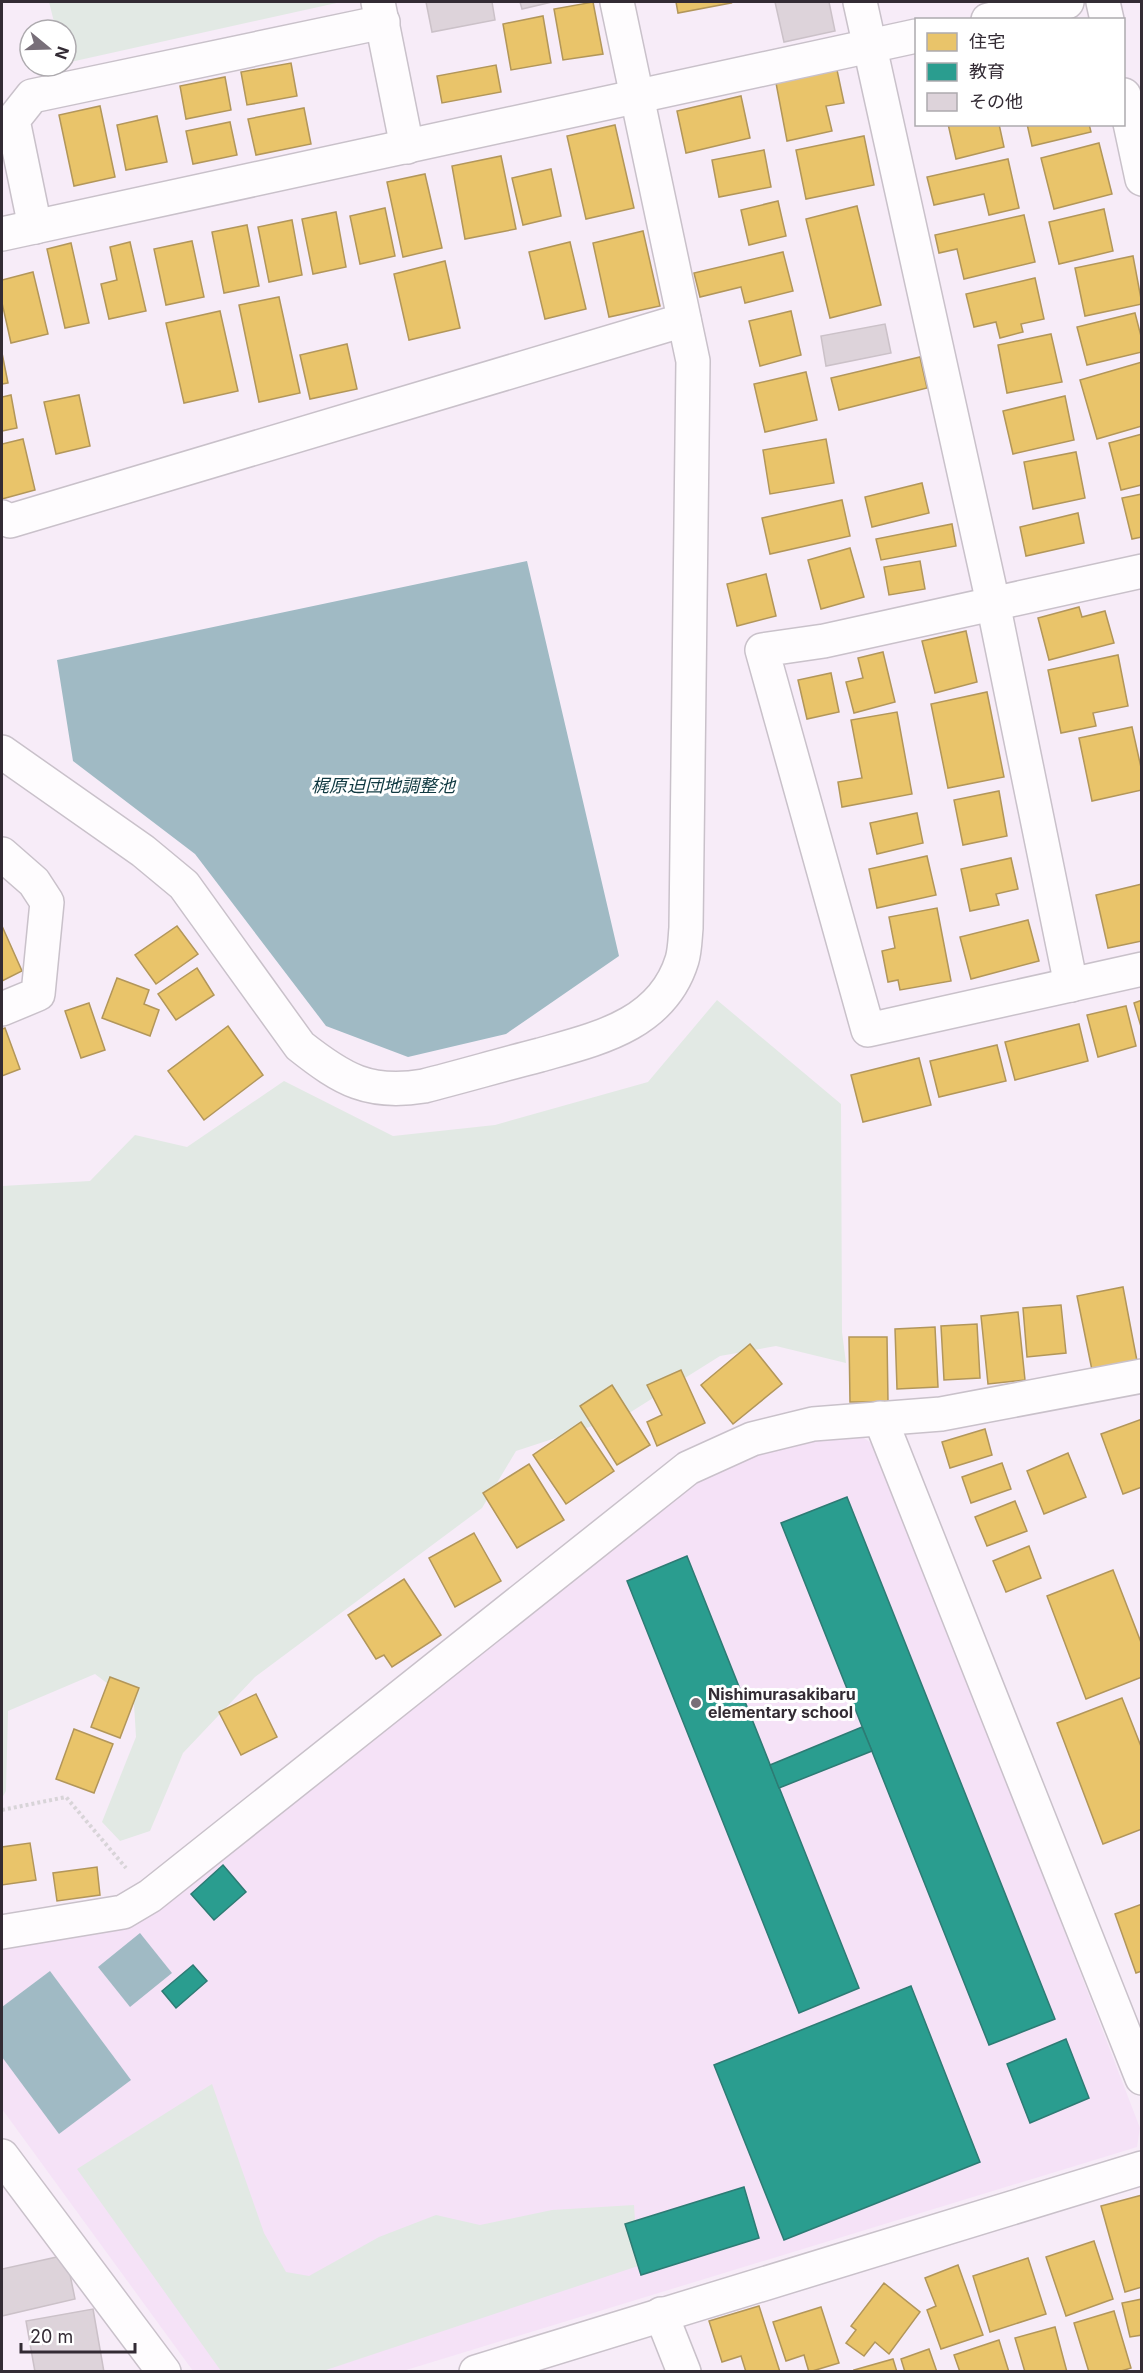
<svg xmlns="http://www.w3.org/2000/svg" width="1143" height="2373" font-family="Inter,'Noto Sans JP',sans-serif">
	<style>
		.built { fill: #f5e2f7 }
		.green { fill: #e2e9e4 }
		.water { fill: #a0bac4 }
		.homes { fill: #e9c46a; stroke: #b2965a; stroke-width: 1.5 }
		.schools { fill: #2a9d8f; stroke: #2d7b74; stroke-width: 1.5 }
		.building { fill: #ddd3da; stroke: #cbc1c8; stroke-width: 1.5 }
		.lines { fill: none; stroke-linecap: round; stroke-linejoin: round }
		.minor-casing { stroke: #c9c1ca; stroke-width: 36 }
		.path { stroke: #d8d4d8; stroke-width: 4; stroke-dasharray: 3 3; stroke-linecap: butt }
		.minor { stroke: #fefcfe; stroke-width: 33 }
		.poi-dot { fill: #786f79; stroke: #fff; stroke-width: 2 }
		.labels { text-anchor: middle; stroke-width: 6; stroke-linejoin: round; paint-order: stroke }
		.poi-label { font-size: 16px; font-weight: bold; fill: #332b34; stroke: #fff; text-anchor: start }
		.water-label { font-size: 18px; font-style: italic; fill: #103941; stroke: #fff }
	</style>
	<rect width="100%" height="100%" fill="#f7ecf8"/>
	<polygon class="built" points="860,1435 879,1449 1140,2128 1137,2147 403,2371 193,2371 2,2109 2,1948 126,1928 703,1478 746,1456 784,1443"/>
	<g class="green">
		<polygon points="49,2 341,2 66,63 66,30 56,30"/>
		<polygon points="717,1000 841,1104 842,1332 846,1363 776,1346 720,1356 626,1415 516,1451 482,1508 255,1677 183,1753 150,1831 120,1841 102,1822 136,1737 134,1704 95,1674 8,1711 6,1791 2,1798 2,1186 90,1181 135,1135 187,1147 284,1081 393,1136 495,1125 648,1082"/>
		<polygon points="212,2084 264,2233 286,2272 309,2276 379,2237 436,2215 480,2225 552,2210 634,2205 638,2266 323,2371 221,2371 77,2169"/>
	</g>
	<g class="water">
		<polygon points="527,561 619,956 506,1034 408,1057 326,1026 195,854 73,761 57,660"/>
		<polygon points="140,1933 172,1973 130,2007 98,1967"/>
		<polygon points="50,1971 131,2080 59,2134 2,2057 2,2007"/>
	</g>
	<g class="homes">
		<polygon points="593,2 603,54 563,60 554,9"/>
		<polygon points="676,2 730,2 731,3 678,13"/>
		<polygon points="543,16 551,63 511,70 503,24"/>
		<polygon points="291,63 297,96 247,105 241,72"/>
		<polygon points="496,65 501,92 442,103 437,76"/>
		<polygon points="837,70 844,103 826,106 832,131 787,141 776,83"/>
		<polygon points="225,77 231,110 186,119 180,86"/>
		<polygon points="741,96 750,138 686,153 677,111"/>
		<polygon points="100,106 115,177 74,186 59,115"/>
		<polygon points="304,108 311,144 256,155 248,119"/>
		<polygon points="157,116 167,162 126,170 117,125"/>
		<polygon points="230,122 237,155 193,164 186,131"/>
		<polygon points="948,124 999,124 1004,147 956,159"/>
		<polygon points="1027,124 1089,124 1091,132 1032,146"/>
		<polygon points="615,125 634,208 586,219 567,136"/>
		<polygon points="864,136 874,185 806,199 796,150"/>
		<polygon points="1099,143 1112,194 1054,209 1041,158"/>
		<polygon points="764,150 771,187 719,197 712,160"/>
		<polygon points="501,156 516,229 465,239 452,166"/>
		<polygon points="1008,159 1019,208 989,215 984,194 934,205 927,177"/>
		<polygon points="551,169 561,216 523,225 512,178"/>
		<polygon points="425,174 442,248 403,257 387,182"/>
		<polygon points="778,201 786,236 749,245 741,210"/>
		<polygon points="857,206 881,305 830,318 806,219"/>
		<polygon points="385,208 395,256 360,264 350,216"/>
		<polygon points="1104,209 1113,251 1059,264 1049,222"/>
		<polygon points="336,212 346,267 313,274 302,219"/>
		<polygon points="1024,215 1035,262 964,279 957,249 939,253 935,235"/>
		<polygon points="292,220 302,275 269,282 258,227"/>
		<polygon points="247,225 259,286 224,293 212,232"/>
		<polygon points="643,231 660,306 609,317 593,243"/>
		<polygon points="192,241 204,297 166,305 154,249"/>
		<polygon points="130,242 146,311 109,319 101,284 117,280 110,247"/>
		<polygon points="570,242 586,309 545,319 529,252"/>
		<polygon points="71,243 89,323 65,328 47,249"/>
		<polygon points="783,252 793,291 745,303 741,287 700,297 694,273"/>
		<polygon points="1133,256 1142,304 1085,316 1075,268"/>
		<polygon points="445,261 460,328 409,340 394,274"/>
		<polygon points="33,272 48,334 11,343 2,303 2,280"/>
		<polygon points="1035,278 1044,319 1021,324 1023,332 1000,338 996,322 974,327 966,294"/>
		<polygon points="279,297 300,393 259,402 239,305"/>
		<polygon points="220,311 238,391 184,403 166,323"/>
		<polygon points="791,311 801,355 760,366 749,321"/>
		<polygon points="1135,313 1142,340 1142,352 1087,365 1077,327"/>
		<polygon points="1051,334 1062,382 1007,393 998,345"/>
		<polygon points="347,344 357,389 310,399 300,355"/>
		<polygon points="2,353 8,383 2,384"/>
		<polygon points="920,357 927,388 839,410 831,378"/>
		<polygon points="1142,362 1142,426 1097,439 1080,380"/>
		<polygon points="806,372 817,420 765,432 754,384"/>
		<polygon points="11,395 17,428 2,431 2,397"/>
		<polygon points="79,395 90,446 56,454 44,402"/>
		<polygon points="1065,396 1074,440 1013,454 1003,411"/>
		<polygon points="1142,434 1142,485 1121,490 1109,443"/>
		<polygon points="23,439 35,490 2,499 2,444"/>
		<polygon points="826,439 834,483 770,494 763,450"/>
		<polygon points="1076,452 1085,498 1033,509 1024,462"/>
		<polygon points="922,483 929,513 872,527 865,497"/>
		<polygon points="1142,494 1142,537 1132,539 1122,498"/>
		<polygon points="842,500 850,536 770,554 762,518"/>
		<polygon points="1078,513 1084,543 1026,556 1020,527"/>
		<polygon points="952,524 956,546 881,560 876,539"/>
		<polygon points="850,548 864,597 821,609 808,560"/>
		<polygon points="920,561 925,589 889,595 884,567"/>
		<polygon points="766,574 776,616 737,626 727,584"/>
		<polygon points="1079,607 1082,617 1105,611 1114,643 1049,660 1038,618"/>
		<polygon points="966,631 977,682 935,693 922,641"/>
		<polygon points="883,652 895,702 854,713 846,682 863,678 858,658"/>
		<polygon points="1118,655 1128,706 1093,713 1096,726 1061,733 1048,670"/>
		<polygon points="831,673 839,712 807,719 798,680"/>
		<polygon points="987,692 1004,777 948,788 931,704"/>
		<polygon points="897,712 912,794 842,807 838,782 862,778 851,720"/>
		<polygon points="1132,727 1142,772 1142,790 1092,801 1079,738"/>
		<polygon points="999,791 1007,836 963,845 954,800"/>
		<polygon points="917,813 923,843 877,854 870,823"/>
		<polygon points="927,856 936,895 877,908 869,869"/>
		<polygon points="1011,858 1018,889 996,894 999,905 970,911 961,869"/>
		<polygon points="1142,884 1142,941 1108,948 1096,895"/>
		<polygon points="937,908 951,981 900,990 898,980 888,982 882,951 895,948 889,917"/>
		<polygon points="1028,920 1039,961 971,979 960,937"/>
		<polygon points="2,926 22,971 2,981"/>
		<polygon points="177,926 198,954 156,984 135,955"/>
		<polygon points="197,968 214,995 176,1020 158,994"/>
		<polygon points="117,978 149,990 144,1004 159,1010 150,1036 102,1018"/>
		<polygon points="1142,1000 1142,1030 1134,1003"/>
		<polygon points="89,1003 105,1050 81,1058 65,1011"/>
		<polygon points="1126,1006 1136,1046 1098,1057 1087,1015"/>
		<polygon points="1079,1024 1088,1061 1015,1080 1005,1042"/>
		<polygon points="228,1026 263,1075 204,1120 168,1071"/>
		<polygon points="5,1028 20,1069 2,1076 2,1029"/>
		<polygon points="997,1045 1006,1081 939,1097 930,1061"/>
		<polygon points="919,1058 931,1105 863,1122 851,1075"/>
		<polygon points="1123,1287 1137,1361 1092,1370 1077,1296"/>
		<polygon points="1061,1305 1066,1353 1027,1357 1023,1308"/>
		<polygon points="1018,1312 1025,1380 988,1384 981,1316"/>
		<polygon points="977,1324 980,1378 944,1380 941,1326"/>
		<polygon points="935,1327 938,1387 897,1389 895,1329"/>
		<polygon points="849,1337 887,1337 888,1402 850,1402"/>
		<polygon points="750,1344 782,1384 733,1424 701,1385"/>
		<polygon points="681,1370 705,1423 657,1446 647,1422 662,1415 647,1385"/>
		<polygon points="612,1385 650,1445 617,1465 580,1406"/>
		<polygon points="1142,1419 1142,1487 1123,1494 1101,1434"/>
		<polygon points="581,1422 614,1471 566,1504 533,1455"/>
		<polygon points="985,1429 992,1455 950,1468 942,1442"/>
		<polygon points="1068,1453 1086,1497 1044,1514 1027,1471"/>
		<polygon points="1002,1463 1011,1489 971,1503 962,1477"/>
		<polygon points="529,1464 564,1520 517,1548 483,1493"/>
		<polygon points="1015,1501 1027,1531 987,1546 975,1517"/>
		<polygon points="474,1533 501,1581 455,1607 429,1558"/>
		<polygon points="1029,1546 1041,1578 1006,1592 993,1561"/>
		<polygon points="1113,1570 1142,1645 1142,1677 1086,1699 1047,1596"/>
		<polygon points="404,1579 441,1635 392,1667 384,1655 376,1659 348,1615"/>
		<polygon points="110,1677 139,1688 120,1738 91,1727"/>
		<polygon points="256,1694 277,1737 241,1755 219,1712"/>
		<polygon points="1122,1698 1142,1749 1142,1829 1103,1844 1057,1723"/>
		<polygon points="74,1729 113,1744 94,1793 56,1779"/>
		<polygon points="30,1843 36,1880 2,1885 2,1847"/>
		<polygon points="97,1867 100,1895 57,1901 53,1873"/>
		<polygon points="1142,1904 1142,1971 1136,1973 1115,1914"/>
		<polygon points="1142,2195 1142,2287 1125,2292 1101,2206"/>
		<polygon points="1094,2241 1113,2299 1066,2316 1046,2257"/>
		<polygon points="1028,2258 1046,2314 990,2332 973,2276"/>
		<polygon points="958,2265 983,2335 941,2349 927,2310 936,2306 925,2278"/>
		<polygon points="884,2283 920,2312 889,2354 875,2342 864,2356 846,2343 856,2330 851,2326"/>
		<polygon points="1142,2299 1142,2335 1130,2337 1122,2303"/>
		<polygon points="759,2306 780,2372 746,2372 741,2356 722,2362 709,2321"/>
		<polygon points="821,2307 839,2363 809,2372 804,2355 786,2361 773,2322"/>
		<polygon points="1114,2311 1131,2368 1118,2372 1089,2372 1074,2323"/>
		<polygon points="1055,2327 1067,2372 1025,2372 1015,2338"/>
		<polygon points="999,2340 1009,2372 960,2372 954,2355"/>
		<polygon points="929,2349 937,2372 905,2372 901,2359"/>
		<polygon points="893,2359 897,2372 855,2372 854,2370"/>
	</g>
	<g class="schools">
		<polygon points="847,1497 1055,2019 989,2045 781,1523"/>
		<polygon points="687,1556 859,1988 799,2013 627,1581"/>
		<polygon points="862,1727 872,1751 779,1788 770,1765"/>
		<polygon points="223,1865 246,1892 214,1920 191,1894"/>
		<polygon points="193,1965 207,1981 176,2008 162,1991"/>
		<polygon points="911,1986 980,2162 784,2240 714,2065"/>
		<polygon points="1066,2039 1089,2098 1030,2123 1007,2064"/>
		<polygon points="744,2187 759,2238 641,2275 625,2224"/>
	</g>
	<g class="building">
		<polygon points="426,2 492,2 495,20 432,32"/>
		<polygon points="520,2 552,2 522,9"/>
		<polygon points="775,2 829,2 835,31 784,42"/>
		<polygon points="885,324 891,353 826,366 821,336"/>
		<polygon points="66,2255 75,2299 2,2316 2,2269"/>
		<polygon points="93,2309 104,2372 35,2372 26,2321"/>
	</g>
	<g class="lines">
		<g class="minor-casing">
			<g id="minor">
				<polyline points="378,2 407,147"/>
				<polyline points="860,2 993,603 1071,985"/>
				<polyline points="1103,2 1107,20"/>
				<polyline points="988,20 1067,2"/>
				<polyline points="1124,95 1142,179"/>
				<polyline points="35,227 13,120 32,96 383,22"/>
				<polyline points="2,234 916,36"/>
				<polyline points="2,517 10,521 684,320"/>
				<polyline points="1142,571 824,641 762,650 868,1030 1142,969"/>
				<path d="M2 752 143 851 184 885 300 1046C343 1080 369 1095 424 1086 463 1076 501 1065 540 1055 597 1039 662 1025 682 960 685 950 685 938 686 928L693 361 617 2"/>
				<polyline points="2,854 34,882 47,902 38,994 2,1009"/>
				<polyline points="880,1418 1142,2078"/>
				<polyline points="2,1932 123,1912 150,1896 688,1468 752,1439 813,1424 941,1414 1142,1376"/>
				<polyline points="2,2156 164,2372"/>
				<polyline points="661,2314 684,2372"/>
				<polyline points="476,2372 1142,2168"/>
			</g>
		</g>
		<polyline class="path" points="2,1810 66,1797 126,1868"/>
		<use href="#minor" class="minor"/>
	</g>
	<circle class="poi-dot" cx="696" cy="1703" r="6"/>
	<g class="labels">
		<g class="poi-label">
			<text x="708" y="1700">Nishimurasakibaru<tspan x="708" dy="18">elementary school</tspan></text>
		</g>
		<g class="water-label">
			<text x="383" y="792">梶原迫団地調整池</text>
		</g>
	</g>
	<rect width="1143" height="2373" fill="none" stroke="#332b34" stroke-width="6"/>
	<rect x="915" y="18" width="210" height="108" fill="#ffffff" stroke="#adaaae" stroke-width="1.5"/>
	<rect x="927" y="33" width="30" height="18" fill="#e9c46a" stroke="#adaaae" stroke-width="1.5"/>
	<text x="969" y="48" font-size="18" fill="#332b34">住宅</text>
	<rect x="927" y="63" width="30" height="18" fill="#2a9d8f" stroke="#adaaae" stroke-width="1.5"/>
	<text x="969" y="78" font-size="18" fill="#332b34">教育</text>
	<rect x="927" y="93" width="30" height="18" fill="#ddd3da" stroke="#adaaae" stroke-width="1.5"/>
	<text x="969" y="108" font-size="18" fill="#332b34">その他</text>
	<g transform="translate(48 48) rotate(109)"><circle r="28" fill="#ffffff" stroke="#adaaae" stroke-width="1.5"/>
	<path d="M0-4.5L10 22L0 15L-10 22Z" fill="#786f79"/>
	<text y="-9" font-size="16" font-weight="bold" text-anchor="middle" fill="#332b34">N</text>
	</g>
	<path d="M21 2343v9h114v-9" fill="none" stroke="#332b34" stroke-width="3"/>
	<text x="30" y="2343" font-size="18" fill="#332b34" stroke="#ffffff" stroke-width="4.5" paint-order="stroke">20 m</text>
</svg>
